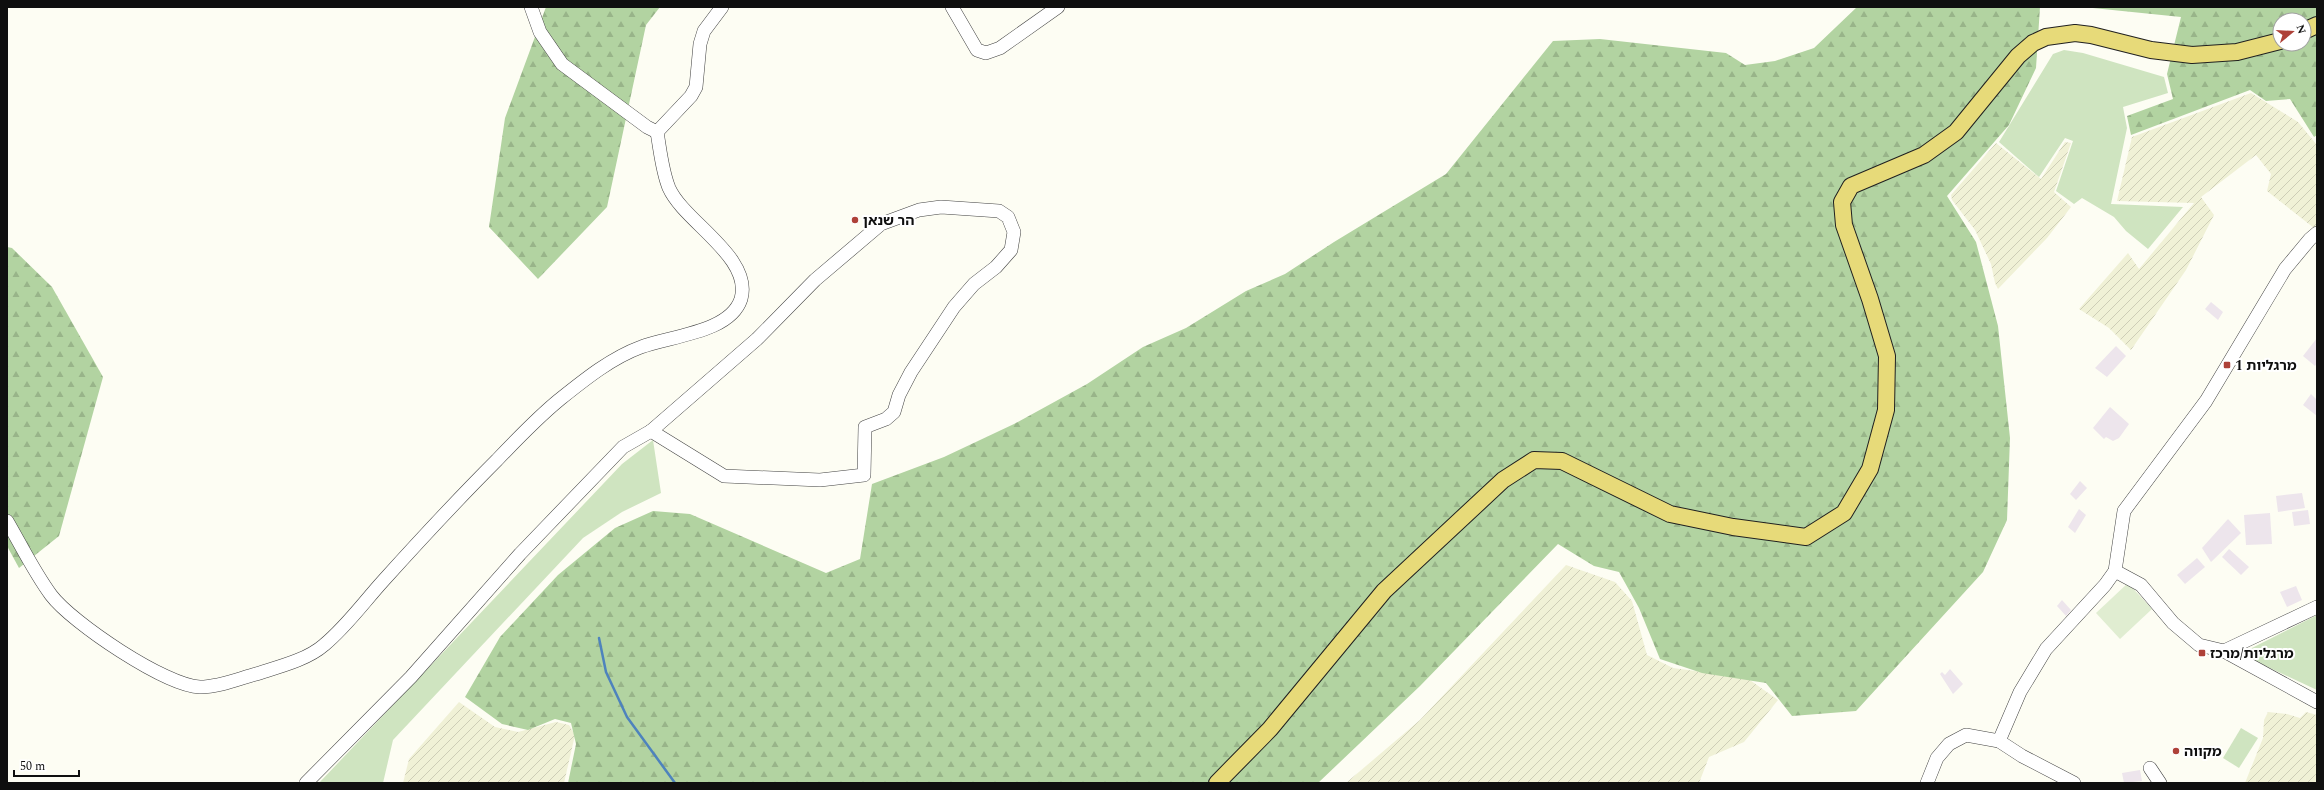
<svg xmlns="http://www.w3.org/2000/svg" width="2324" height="790" font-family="Spectral,'Noto Sans Hebrew',serif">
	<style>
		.industrial { fill: #ede5ec }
		.farmland { fill: url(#farmland-furrows) }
		.grass { fill: #cfe4c0 }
		.forest { fill: url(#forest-firs); fill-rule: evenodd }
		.pitch { fill: #e0edd1 }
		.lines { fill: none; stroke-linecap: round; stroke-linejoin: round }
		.stream { stroke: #4e83bd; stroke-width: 2.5 }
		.minor-casing { stroke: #424242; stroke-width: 14 }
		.major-casing { stroke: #202020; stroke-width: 18 }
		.minor { stroke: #fff; stroke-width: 13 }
		.major { stroke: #e7da79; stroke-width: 16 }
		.poi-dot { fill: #ae4138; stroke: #fff; stroke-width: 1.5 }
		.labels { text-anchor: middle; stroke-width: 4; stroke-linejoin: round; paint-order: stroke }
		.poi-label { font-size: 14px; font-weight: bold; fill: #0f0f0f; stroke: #fff; text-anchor: start }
	</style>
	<defs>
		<pattern id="farmland-furrows" width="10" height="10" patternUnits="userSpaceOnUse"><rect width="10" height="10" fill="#f0f1d6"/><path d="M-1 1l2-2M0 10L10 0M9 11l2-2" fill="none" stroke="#cdcdb6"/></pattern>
		<pattern id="forest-firs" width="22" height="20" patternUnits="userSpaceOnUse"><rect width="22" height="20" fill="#b2d3a1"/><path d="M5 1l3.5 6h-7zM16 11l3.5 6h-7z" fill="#98b489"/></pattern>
	</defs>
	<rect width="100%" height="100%" fill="#fdfdf3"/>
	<g class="industrial">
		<polygon points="2211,302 2223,312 2218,320 2205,309"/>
		<polygon points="2317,338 2317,363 2315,366 2303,356"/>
		<polygon points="2116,346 2126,356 2107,377 2095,368"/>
		<polygon points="2311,394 2317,400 2317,416 2303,405"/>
		<polygon points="2110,407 2129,424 2119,438 2113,441 2106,437 2104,439 2093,428"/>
		<polygon points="2080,481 2087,488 2076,500 2070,494"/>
		<polygon points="2302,493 2305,508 2278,512 2276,496"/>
		<polygon points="2079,509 2086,515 2075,533 2068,527"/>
		<polygon points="2308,510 2310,524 2294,526 2292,512"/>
		<polygon points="2270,513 2272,544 2246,545 2244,515"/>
		<polygon points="2228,519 2241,533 2211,562 2202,548"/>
		<polygon points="2229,549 2249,567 2241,575 2222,557"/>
		<polygon points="2197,558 2205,567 2185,584 2177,575"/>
		<polygon points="2296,586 2302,600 2287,607 2280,592"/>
		<polygon points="2062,600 2071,610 2066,616 2057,606"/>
		<polygon points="1950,669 1963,684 1953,694 1940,674 1942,672 1945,675"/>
		<polygon points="2140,770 2142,781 2124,783 2122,773"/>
	</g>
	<g class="farmland">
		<polygon points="2251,93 2298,122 2317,145 2317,226 2314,228 2267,191 2271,174 2256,155 2201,197 2214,215 2186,270 2131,350 2109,328 2079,309 2128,253 2139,269 2194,203 2117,201 2132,137"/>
		<polygon points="2065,142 2071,143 2054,192 2071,207 2047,238 1998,289 1995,283 1991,264 1975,230 1952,200 1951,195 1996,143 2041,179"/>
		<polygon points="1566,565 1615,582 1632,601 1647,655 1673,668 1747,678 1778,700 1744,742 1709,757 1699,783 1346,783 1420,720"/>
		<polygon points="459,702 495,727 518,732 556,722 569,725 575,735 564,783 403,783 409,759"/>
		<polygon points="2268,712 2287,714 2300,718 2306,712 2317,715 2317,783 2245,783 2263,738 2264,720"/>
	</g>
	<g class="grass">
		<polygon points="2064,50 2083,53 2164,77 2168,93 2123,107 2127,128 2111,204 2183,207 2148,249 2126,231 2114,217 2082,198 2074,204 2056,191 2073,141 2065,138 2039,177 1999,142 2053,54"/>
		<polygon points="653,440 661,493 622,512 583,538 393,740 383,783 319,783 622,464"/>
		<polygon points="2317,615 2317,690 2240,654"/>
		<polygon points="2241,728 2258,738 2239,768 2223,758"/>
	</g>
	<g class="forest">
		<polygon points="546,7 660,7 646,25 607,207 538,279 489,227 505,118"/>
		<polygon points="1857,7 2040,7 2036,68 2009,125 1947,196 1976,242 1998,326 2010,438 2007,520 1983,572 1856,711 1792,716 1766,683 1702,673 1660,659 1639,608 1619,572 1594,566 1558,544 1420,686 1318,783 568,783 576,744 571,723 555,719 528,730 502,724 465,697 500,637 558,575 615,528 653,511 690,514 826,573 860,559 872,484 944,457 1014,424 1087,384 1143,347 1186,328 1246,291 1285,274 1334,242 1446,174 1553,41 1600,39 1726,53 1745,65 1775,61 1814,48"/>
		<path d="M2083 7H2317V135L2314 137 2290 99 2266 101 2250 90 2131 135 2127 116 2173 99 2167 74 2181 17ZM2280 20H2304V44H2280Z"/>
		<polygon points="7,247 12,248 52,287 103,377 59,536 19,568 7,546"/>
	</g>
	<polygon class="pitch" points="2128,583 2152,609 2120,639 2096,613"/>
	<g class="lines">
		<polyline class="stream" points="599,638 606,672 627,717 675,783"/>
		<g class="minor-casing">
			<g id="minor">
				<polyline points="531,7 540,32 562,64 647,127 657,132"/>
				<polyline points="952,7 977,50 986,53 1000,48 1058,7"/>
				<polygon points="941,207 999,211 1008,217 1014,232 1011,250 996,267 974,284 954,307 911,372 899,395 894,412 886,419 865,427 864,475 820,480 724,476 651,431 757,339 815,280 881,224 919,210"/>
				<path d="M7 521C21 545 34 572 51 595 72 623 166 686 200 687 219 687 238 679 256 674 278 667 307 660 324 645 346 627 364 602 383 581 420 540 458 499 497 460 517 439 537 418 559 400 584 380 611 358 641 347 669 336 730 333 741 299 753 257 684 222 669 188 662 171 660 149 657 132L691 96 696 87 700 44 704 31 722 7"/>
				<polyline points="2115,571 2141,585 2173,623 2199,645 2224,651 2317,702"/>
				<polyline points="2224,651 2317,607"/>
				<polyline points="1999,741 2020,692 2046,649 2105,585 2115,571 2124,511 2206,401 2285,269 2310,239 2317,233"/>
				<polyline points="2150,768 2160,783"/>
				<polyline points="306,783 411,677 520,554 623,447 651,431"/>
				<polyline points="1927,783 1937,758 1949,744 1966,735 1999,741 2022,756 2074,783"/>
			</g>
		</g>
		<g class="major-casing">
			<g id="major">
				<polyline points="2304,31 2317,25"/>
				<polyline points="1217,783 1270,729 1384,591 1503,480 1534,460 1562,461 1670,514 1733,527 1806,537 1844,513 1870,469 1886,410 1887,356 1870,299 1844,225 1842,202 1851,186 1924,155 1956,132 2018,56 2033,43 2046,37 2075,33 2091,35 2151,50 2192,55 2237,52 2280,41"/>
			</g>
		</g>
		<use href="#minor" class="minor"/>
		<use href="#major" class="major"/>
	</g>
	<g class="poi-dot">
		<circle cx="855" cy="220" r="4"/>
		<rect x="2223" y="361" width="8" height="8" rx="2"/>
		<rect x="2198" y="649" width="8" height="8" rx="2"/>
		<circle cx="2176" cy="751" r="4"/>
	</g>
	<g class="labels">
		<g class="poi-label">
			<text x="863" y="225">הר שנאן</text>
			<text x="2235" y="370">מרגליות 1</text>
			<text x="2210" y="658">מרגליות/מרכז</text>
			<text x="2184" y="756">מקווה</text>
		</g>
	</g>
	<rect width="2324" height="790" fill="none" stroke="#0f0f0f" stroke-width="16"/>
	<g transform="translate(2292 32) rotate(72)"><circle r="19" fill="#ffffff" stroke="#9f9f9f"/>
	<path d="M0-3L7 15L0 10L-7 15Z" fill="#ae4138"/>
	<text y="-6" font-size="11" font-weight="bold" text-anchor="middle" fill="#0f0f0f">N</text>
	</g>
	<path d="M14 770v6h65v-6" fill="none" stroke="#0f0f0f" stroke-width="2"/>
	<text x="20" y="770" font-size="12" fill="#0f0f0f" stroke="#ffffff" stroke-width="3" paint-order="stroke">50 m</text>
</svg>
